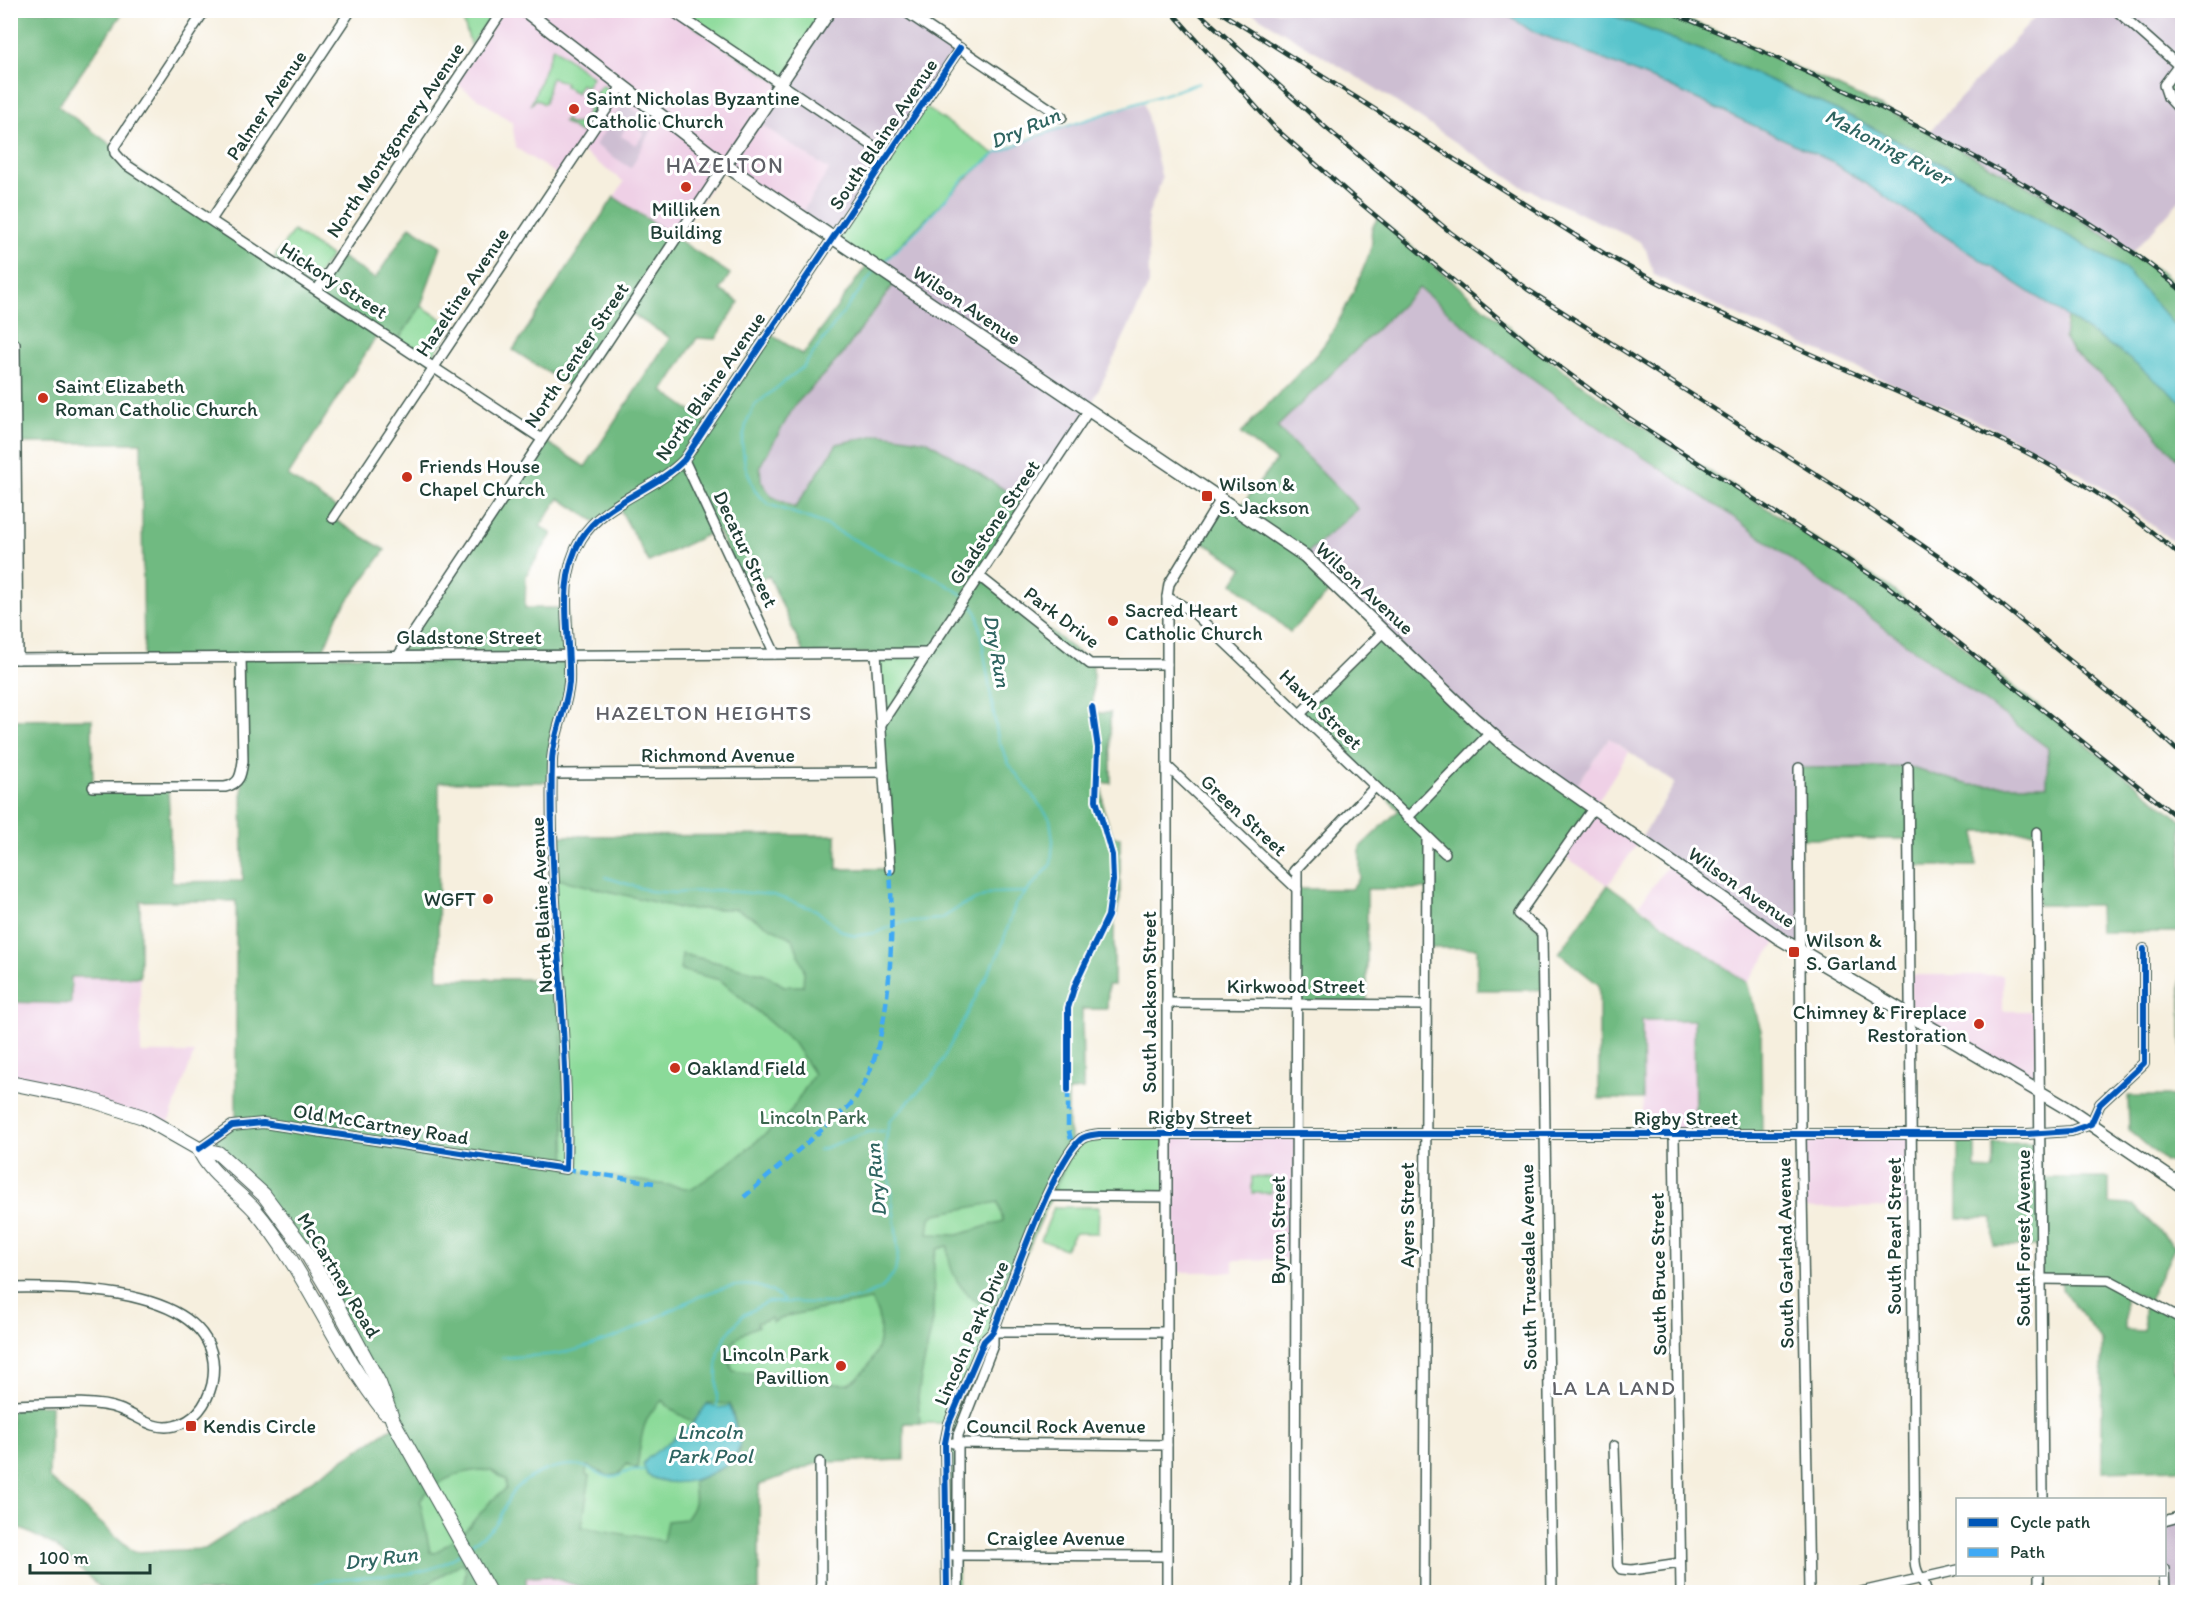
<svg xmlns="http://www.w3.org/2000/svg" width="2193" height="1603" font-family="Itim,sans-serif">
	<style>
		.built { fill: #efd0e6 }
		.industrial { fill: #cdbed2; fill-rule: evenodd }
		.green { fill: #8bda99; stroke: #558c66; stroke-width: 1.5 }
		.forest { fill: #70ba81; stroke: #487c5a; stroke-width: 1.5; fill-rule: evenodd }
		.water { fill: #55c3cb; stroke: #3a8080; stroke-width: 1.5 }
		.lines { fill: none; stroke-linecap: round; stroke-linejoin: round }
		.stream { stroke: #55c3cb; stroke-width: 2 }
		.minor-casing { stroke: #3f584e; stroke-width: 12 }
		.major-casing { stroke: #3f584e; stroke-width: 15 }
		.highway-casing { stroke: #3f584e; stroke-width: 16 }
		.minor { stroke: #fff; stroke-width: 9 }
		.major { stroke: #fff; stroke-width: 12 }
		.highway { stroke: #fff; stroke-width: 14 }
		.rail-casing { stroke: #1f3d34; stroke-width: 4.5 }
		.rail { stroke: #fff; stroke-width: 2; stroke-dasharray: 7; stroke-linecap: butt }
		.quiet { stroke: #3fa9f5; stroke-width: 4.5; stroke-dasharray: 9 4.5; stroke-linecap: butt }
		.cycleway-casing { stroke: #fff; stroke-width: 10 }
		.cycleway { stroke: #0057b8; stroke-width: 6 }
		.poi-dot { fill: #c8321e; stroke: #fff; stroke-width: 2 }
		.labels { text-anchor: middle; stroke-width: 6; stroke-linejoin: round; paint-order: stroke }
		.poi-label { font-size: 20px; fill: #1f3d34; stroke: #fff; text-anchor: start }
		.street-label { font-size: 20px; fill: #1f3d34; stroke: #fff }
		.park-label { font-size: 20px; fill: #3a644d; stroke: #fff }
		.water-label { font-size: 21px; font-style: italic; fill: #2f6561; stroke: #fff }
		.neighbourhood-label { font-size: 21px; letter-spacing: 1.5px; fill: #5f6167; stroke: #fff }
		.quarter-label { font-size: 22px; letter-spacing: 1.5px; fill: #5f6167; stroke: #fff }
	</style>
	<rect width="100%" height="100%" fill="#fff"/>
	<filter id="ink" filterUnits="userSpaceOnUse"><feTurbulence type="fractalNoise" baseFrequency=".0167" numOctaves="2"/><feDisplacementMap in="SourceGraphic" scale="12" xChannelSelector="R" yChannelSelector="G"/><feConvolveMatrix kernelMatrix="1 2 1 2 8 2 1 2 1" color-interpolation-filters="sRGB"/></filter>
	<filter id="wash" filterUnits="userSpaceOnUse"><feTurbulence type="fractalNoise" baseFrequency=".008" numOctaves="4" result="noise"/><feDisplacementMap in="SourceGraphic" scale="24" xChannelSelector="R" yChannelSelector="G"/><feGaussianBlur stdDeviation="1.35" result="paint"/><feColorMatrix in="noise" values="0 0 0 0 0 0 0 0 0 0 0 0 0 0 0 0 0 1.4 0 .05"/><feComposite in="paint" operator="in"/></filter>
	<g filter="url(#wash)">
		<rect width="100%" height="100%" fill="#f6efde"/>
		<g class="built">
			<polygon points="503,11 671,11 781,84 756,121 830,170 800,215 725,165 676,239 614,197 624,182 580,150 561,177 516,148 512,122 455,83"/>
			<polygon points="1609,738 1629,752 1594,807 1640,840 1608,885 1561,854 1572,792"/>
			<polygon points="1671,861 1779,938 1747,983 1639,905"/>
			<polygon points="1910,975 2003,975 2003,1011 2039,1011 2040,1092 1910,1016"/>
			<polygon points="71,977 140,977 141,1053 194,1053 166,1129 11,1083 11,1002 70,1004"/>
			<polygon points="1642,1020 1694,1020 1695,1134 1643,1134"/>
			<polygon points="1168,1134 1296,1134 1296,1259 1233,1260 1233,1272 1167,1272"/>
			<polygon points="1801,1134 1911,1134 1912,1207 1802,1208"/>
			<polygon points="547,1576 595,1591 681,1592 526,1592 525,1577"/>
		</g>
		<g class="industrial">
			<polygon points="830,11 903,11 960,48 833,237 800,215 829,170 756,121"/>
			<polygon points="1249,11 1502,11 1530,30 1664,84 1831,161 2067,317 2064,325 2072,351 2123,395 2182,465 2182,549 2115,496 2068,466 1995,429 1732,313 1654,275 1646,250 1639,241 1521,186 1375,88"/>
			<polygon points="2041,11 2182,11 2182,83 2172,73 2182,112 2182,198 2132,253 2043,195 1929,132"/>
			<path d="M624 102 654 124 631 168 595 145ZM628 123 644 133 636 145 621 136Z"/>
			<polygon points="1144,103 1162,179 1148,215 1149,284 1089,410 1027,504 928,441 837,444 795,508 771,496 761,481 760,466 795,405 842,355 878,267 923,224 964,179 995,154 1037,136"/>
			<polygon points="1418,287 1511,364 1607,433 1739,521 2049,748 2047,785 1970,785 1907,767 1799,768 1800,951 1640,840 1675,783 1609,738 1572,792 1503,744 1305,556 1277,427"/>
			<polygon points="2182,1516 2182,1592 2165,1592 2164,1521"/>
		</g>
		<g class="green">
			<polygon points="460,11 495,11 471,45"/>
			<polygon points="671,11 830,11 781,84"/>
			<polygon points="553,47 592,77 586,87 581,84 576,93 565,86 565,82 551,78 545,103 544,104 536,99 531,105"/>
			<polygon points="602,85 609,90 580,133 563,122 565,119 570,124 582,123 592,102 596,104 600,97 595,94"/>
			<path d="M922 105 995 154C953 188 917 229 878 267L833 237Z"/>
			<polygon points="293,231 331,256 312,283 274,258"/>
			<polygon points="421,306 453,326 429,361 398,340"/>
			<polygon points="876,653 928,653 1092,703 1093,713 1110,713 1111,783 1102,783 1103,808 1113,837 1120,837 1120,898 1114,924 1114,985 1108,985 1107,1009 1082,1009 1083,1090 1068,1091 1068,1127 1074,1147 1083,1138 1168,1134 1167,1197 1047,1197 993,1332 993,1345 960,1424 958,1592 947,1592 948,1423 904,1423 904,1460 820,1462 759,1485 759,1591 595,1591 547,1576 526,1577 526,1592 209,1592 566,1304 552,871 836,835 837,869 889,869"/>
			<rect x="1252" y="1177" width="19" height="16"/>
			<polygon points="1054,1207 1099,1207 1098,1233 1075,1233 1065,1249 1041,1240"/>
		</g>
		<g class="forest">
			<path d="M11 11H124L58 106 114 147 115 154 317 290 340 256 375 279 410 226 441 246 421 306 398 340 379 332 288 476 339 510 333 519 385 550 338 614 321 656H398L542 439 585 467 670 338 627 311 575 390 513 350 614 197 730 274 720 290 739 302 716 339 697 338 663 391 708 423 769 333 803 355 869 262 897 280 842 355 795 405 760 466 761 481 771 496 795 508 837 444 881 434 928 441 1027 504 980 576 1093 664V713H1110L1111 783H1102L1103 808 1113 837H1120V898L1114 924V985H1108L1107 1009H1082L1083 1090 1068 1091V1127L1073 1148 999 1315C969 1300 948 1281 948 1246L937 1249 934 1258 933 1321 921 1377 918 1398 920 1423H904V1460L820 1462 759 1485V1591H595L547 1576 526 1577V1592H463L466 1570 463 1562 427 1584 408 1592H105L54 1545 11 1524V1405H51L49 1478 134 1552 205 1549 395 1426 303 1247 229 1162 199 1149 236 1125V901H140V977H71V1004L11 1002V720L92 719 93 787H168L172 882 243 881 241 657 144 658 141 443H16L14 297H10ZM559 498 596 522 618 506 649 562 717 530 744 586 769 576 804 654 928 653 881 724 890 869H837L836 835 552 836 553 878 683 909H736L793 939 804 970 803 986H784L765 974 682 954 680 970 720 980 793 1042 814 1074 789 1114 739 1156 692 1189 566 1169 560 979H438L439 782H553L555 741 569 677 567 608H525L526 575 552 534 540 526ZM998 1202 1003 1221 958 1235 928 1234 930 1218 936 1214ZM871 1300C881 1316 883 1331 877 1349 872 1362 861 1378 848 1384 840 1387 749 1373 733 1371 723 1346 736 1335 758 1326L757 1323 771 1318 773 1322 791 1315ZM663 1400C673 1414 681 1413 693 1423L708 1403 730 1404 737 1428 740 1451 723 1468 693 1481C695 1498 697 1506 685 1519L667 1521 663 1541 582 1527 590 1476 586 1475 587 1466C600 1468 602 1480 619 1474L627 1464 637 1469C641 1443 640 1417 663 1400ZM480 1470 492 1471 506 1480V1489L490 1502 464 1532 435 1553 430 1552 420 1501C433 1482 458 1472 480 1470Z"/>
			<polygon points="1601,11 1665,11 1728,36 1894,113 2043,195 2161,272 2182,291 2182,334 2123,267 1956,172 1856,119 1716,56"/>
			<polygon points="2172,73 2182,83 2182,112 2171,101 2166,80"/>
			<path d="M1378 218 1477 302 1581 384 1676 450 1885 584 2182 821V1066L2180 932H2100L2099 905H2038L2037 832H1976V866H1908V839H1800L1799 768 1908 767 1970 785H2047L2048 748 1739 521 1607 433 1511 364 1419 288 1277 427 1358 509 1305 555 1336 585 1290 632 1233 583 1243 568 1197 538 1221 499 1238 510 1276 461 1241 434C1268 399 1311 369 1333 331 1347 307 1360 278 1370 252 1376 235 1365 236 1378 218Z"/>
			<polygon points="2067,317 2122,353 2182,402 2182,465 2123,395 2072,351 2064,338"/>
			<polygon points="1384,631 1473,718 1594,807 1520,914 1540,929 1543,990 1477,990 1477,948 1426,948 1426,889 1367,889 1367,1004 1297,1004 1297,889 1351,889 1360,878 1360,847 1399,810 1300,714"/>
			<polygon points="1608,885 1747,983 1761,1030 1762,1134 1695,1134 1694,1020 1642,1020 1643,1099 1599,1099 1599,985 1559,953"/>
			<polygon points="2128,1096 2182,1096 2182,1166 2165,1161 2129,1130"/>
			<path d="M1958 1143H1975V1169L1993 1170V1143H2040L2041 1178H2109V1204L2133 1205 2175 1247 2149 1300 2174 1315 2173 1370 2182 1375V1469L2102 1471V1341L2062 1289V1280L2041 1279V1246H1994L1993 1218H1958ZM2125 1289 2144 1298V1331L2125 1330Z"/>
		</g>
		<g class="water">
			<polygon points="1502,11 1601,11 1716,56 1856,119 1956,172 2123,267 2182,334 2182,402 2122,353 1831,161 1664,84 1530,30"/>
			<path d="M707 1404 717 1408 730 1406 740 1443 735 1460C709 1477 677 1492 647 1475L643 1464 648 1458 693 1423Z"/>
		</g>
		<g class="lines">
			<g class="stream">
				<polyline points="882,264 923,224 964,179 995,154 1037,136 1199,83"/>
				<polyline points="875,270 803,367 755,405 747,421 742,443 745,465 755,491 768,504 822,523 891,559 933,576 963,595"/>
				<polyline points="605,877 650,891 675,893 717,890 773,895 816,910 838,929 854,936 875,933 902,922 941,919 961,906 991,893 1025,892"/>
				<polyline points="819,1150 868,1132 884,1131"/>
				<path d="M502 1358C523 1355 546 1357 567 1352 583 1349 599 1342 615 1337 662 1322 739 1255 784 1301"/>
				<polyline points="717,1408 717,1368 719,1351 725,1337 743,1315 768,1302 832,1303 860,1298 881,1289 895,1272 898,1253 896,1230 885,1147 889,1122 935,1074 1000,951 1015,905 1051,865 1053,841 1050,819 1009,764 998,739 979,622 977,613 967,599"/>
				<path d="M470 1545C478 1539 488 1533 495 1525 502 1516 505 1505 510 1496 523 1477 553 1464 575 1465 591 1465 598 1478 614 1477 625 1476 624 1468 644 1470"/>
				<path d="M298 1592C348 1563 412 1591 461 1553"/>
			</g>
		</g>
	</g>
	<g filter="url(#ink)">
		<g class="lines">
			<g class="minor-casing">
				<g id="minor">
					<polyline points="205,10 114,147 115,153 125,164 542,439"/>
					<polyline points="671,10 888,156"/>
					<polyline points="903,10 1062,117"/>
					<polyline points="2116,10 2178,65"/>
					<polyline points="2182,61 2164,85 2168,97 2182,112"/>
					<polyline points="211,220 351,10"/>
					<polyline points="317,290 503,10"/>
					<polyline points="15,344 18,659"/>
					<polyline points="684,460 775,654"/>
					<polyline points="333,518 622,86"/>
					<polyline points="979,576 1090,664 1167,664"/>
					<polyline points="1167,597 1193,612 1445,853"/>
					<polyline points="876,653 890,869"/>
					<polyline points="398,656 725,165"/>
					<polyline points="10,659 928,653"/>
					<polyline points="1300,714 1384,631"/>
					<polyline points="881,724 1089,410"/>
					<polyline points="1167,766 1297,889"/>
					<path d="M1908 767 1915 1561C1916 1579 1926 1579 1926 1592"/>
					<polyline points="1799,768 1801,1134 1809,1592"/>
					<polyline points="553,774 884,772"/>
					<path d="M93 787H225C240 784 241 775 243 761L241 657"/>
					<polyline points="1407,818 1490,733"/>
					<polyline points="2037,832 2043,1500"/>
					<polyline points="1294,871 1375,787"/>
					<polyline points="1167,1003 1425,1005"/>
					<polyline points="1674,1134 1681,1592"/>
					<path d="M199 1149 232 1126 263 1123 566 1169C570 1033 548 897 552 761 553 734 567 709 569 682 571 635 555 582 581 539 604 501 654 491 684 460L960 48"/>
					<polyline points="1047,1196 1167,1197"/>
					<polyline points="2041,1279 2109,1280 2182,1319"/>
					<path d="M10 1288C70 1287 231 1286 212 1384 207 1404 195 1421 174 1426 153 1431 138 1416 119 1409 94 1399 39 1405 10 1405"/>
					<polyline points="993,1332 1167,1332"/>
					<polyline points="953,1443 1167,1445"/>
					<polyline points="1614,1446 1618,1565 1621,1569 1632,1570 1680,1563"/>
					<polyline points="820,1462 821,1592"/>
					<polyline points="2164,1521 2182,1516"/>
					<polyline points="953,1555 1166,1556"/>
					<polyline points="2164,1569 2165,1592"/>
					<polyline points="2039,1574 2039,1592"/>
					<path d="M947 1592 945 1443 949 1423 984 1341 993 1332C1009 1291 1052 1164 1081 1139 1086 1135 1092 1135 1099 1134H2027L2071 1131 2091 1124 2100 1104 2144 1063V949"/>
					<polyline points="958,1592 958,1435 993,1345 993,1332"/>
					<polyline points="1167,1592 1167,597 1169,584 1221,499"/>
					<polyline points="1295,1592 1297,868"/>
					<polyline points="1424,1592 1427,838"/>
					<polyline points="1552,1592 1542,933 1519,914 1594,807"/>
					<polyline points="1861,1592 1958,1570"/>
				</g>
			</g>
			<g class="major-casing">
				<g id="major">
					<polyline points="524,10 725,165 1305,556 1473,718 1503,744 1779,938 2070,1110 2182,1186"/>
					<polyline points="725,165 830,10"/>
				</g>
			</g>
			<g class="highway-casing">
				<g id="highway">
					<polyline points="10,1083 85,1098 143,1117 199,1149 218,1153 264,1195 303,1247 328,1289 379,1383 393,1421 489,1592"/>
					<path d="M199 1149C209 1174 236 1189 254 1209 307 1271 334 1349 385 1412"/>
				</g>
			</g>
			<use href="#minor" class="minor"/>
			<use href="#major" class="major"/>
			<use href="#highway" class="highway"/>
			<g class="rail-casing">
				<g id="rail">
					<polyline points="1170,10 1275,128 1352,196 1533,347 1629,418 1885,584 2182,821"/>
					<polyline points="1196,10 1325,127 1450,232 1527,289 1864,505 1964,574 2154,729 2182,755"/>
					<path d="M1217 10 1605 254C1696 305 1792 346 1888 388 1995 435 2094 479 2182 557"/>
					<path d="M1665 10C1778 56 1887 108 1993 167 2058 203 2126 242 2182 291"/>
				</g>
			</g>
			<use href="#rail" class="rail"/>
			<g class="quiet">
				<polyline points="1068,1090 1068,1127 1073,1148"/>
				<polyline points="566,1169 654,1183"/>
				<path d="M744 1197 847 1108C893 1063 894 930 890 869"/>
			</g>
			<g class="cycleway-casing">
				<g id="cycleway">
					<polyline points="1068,1090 1068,1008 1075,985 1108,916 1113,881 1112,855 1096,800 1098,748 1092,707"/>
					<path d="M199 1149 232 1126 263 1123 566 1169C570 1033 548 897 552 761 553 734 567 709 569 682 571 635 555 582 581 539 604 501 654 491 684 460L960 48"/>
					<path d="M947 1592 945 1443 949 1423 984 1341 993 1332C1009 1291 1052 1164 1081 1139 1086 1135 1092 1135 1099 1134H2027L2071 1131 2091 1124 2100 1104 2144 1063V949"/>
				</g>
			</g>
			<use href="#cycleway" class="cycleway"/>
		</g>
	</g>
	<g class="poi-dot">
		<circle cx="574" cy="109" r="6"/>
		<circle cx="686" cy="187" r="6"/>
		<circle cx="43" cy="398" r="6"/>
		<circle cx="407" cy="477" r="6"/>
		<rect x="1201" y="490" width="12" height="12" rx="3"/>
		<circle cx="1113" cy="621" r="6"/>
		<circle cx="488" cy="899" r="6"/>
		<rect x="1788" y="946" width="12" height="12" rx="3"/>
		<circle cx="1979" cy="1024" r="6"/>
		<circle cx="675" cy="1068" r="6"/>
		<circle cx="841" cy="1366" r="6"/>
		<rect x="185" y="1420" width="12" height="12" rx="3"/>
	</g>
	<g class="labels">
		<g class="poi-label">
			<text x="586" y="105">Saint Nicholas Byzantine<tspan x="586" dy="23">Catholic Church</tspan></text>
			<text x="686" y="216" text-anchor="middle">Milliken<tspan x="686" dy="23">Building</tspan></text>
			<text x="55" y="393">Saint Elizabeth<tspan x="55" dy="23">Roman Catholic Church</tspan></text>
			<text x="419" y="473">Friends House<tspan x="419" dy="23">Chapel Church</tspan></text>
			<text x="1219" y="491">Wilson &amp;<tspan x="1219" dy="23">S. Jackson</tspan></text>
			<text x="1125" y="617">Sacred Heart<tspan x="1125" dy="23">Catholic Church</tspan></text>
			<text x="476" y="906" text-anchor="end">WGFT</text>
			<text x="1806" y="947">Wilson &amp;<tspan x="1806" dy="23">S. Garland</tspan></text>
			<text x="1967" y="1019" text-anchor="end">Chimney &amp; Fireplace<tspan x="1967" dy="23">Restoration</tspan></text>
			<text x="687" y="1075">Oakland Field</text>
			<text x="829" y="1361" text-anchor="end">Lincoln Park<tspan x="829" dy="23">Pavillion</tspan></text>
			<text x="203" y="1433">Kendis Circle</text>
		</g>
		<g class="street-label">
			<text transform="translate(266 105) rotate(-56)" y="7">Palmer Avenue</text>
			<text transform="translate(883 134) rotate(-56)" y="7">South Blaine Avenue</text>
			<text transform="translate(395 140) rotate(-56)" y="7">North Montgomery Avenue</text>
			<text transform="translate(334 280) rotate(33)" y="7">Hickory Street</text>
			<text transform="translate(462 292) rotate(-56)" y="7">Hazeltine Avenue</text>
			<text transform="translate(967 305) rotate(34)" y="7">Wilson Avenue</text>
			<text transform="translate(576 355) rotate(-56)" y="7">North Center Street</text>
			<text transform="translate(710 386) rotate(-55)" y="7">North Blaine Avenue</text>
			<text transform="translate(994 522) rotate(-56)" y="7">Gladstone Street</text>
			<text transform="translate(746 549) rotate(65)" y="7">Decatur Street</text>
			<text transform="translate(1365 588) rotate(43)" y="7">Wilson Avenue</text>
			<text transform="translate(1062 617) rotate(37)" y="7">Park Drive</text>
			<text x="469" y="644">Gladstone Street</text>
			<text transform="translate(1321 709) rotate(44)" y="7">Hawn Street</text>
			<text x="718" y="762">Richmond Avenue</text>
			<text transform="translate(1244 815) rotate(43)" y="7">Green Street</text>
			<text transform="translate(1742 887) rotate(35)" y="7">Wilson Avenue</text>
			<text transform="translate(541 905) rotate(-93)" y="7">North Blaine Avenue</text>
			<text x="1296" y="993">Kirkwood Street</text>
			<text transform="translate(1149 1002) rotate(-90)" y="7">South Jackson Street</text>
			<text x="1200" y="1124">Rigby Street</text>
			<text x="1686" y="1125">Rigby Street</text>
			<text transform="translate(381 1124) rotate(9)" y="7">Old McCartney Road</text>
			<text transform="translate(1407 1215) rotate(-90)" y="7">Ayers Street</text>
			<text transform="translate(1278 1230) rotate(-90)" y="7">Byron Street</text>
			<text transform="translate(1894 1236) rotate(-90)" y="7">South Pearl Street</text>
			<text transform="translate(2023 1238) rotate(-90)" y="7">South Forest Avenue</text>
			<text transform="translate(1785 1253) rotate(-91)" y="7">South Garland Avenue</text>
			<text transform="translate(1528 1267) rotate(-91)" y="7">South Truesdale Avenue</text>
			<text transform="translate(1658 1274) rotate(-91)" y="7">South Bruce Street</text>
			<text transform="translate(339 1275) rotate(59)" y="7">McCartney Road</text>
			<text transform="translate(971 1333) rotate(-66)" y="7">Lincoln Park Drive</text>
			<text x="1056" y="1433">Council Rock Avenue</text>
			<text x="1056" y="1545">Craiglee Avenue</text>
		</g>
		<g class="park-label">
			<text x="813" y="1124">Lincoln Park</text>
		</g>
		<g class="water-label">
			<text transform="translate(1025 128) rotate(-23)" y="7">Dry Run</text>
			<text transform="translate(1888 147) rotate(28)" y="7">Mahoning River</text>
			<text transform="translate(997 651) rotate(80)" y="7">Dry Run</text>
			<text transform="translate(876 1180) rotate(-95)" y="7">Dry Run</text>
			<text x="710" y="1439">Lincoln<tspan x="710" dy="24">Park Pool</tspan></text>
			<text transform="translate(381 1558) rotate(-7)" y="7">Dry Run</text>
		</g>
		<g class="neighbourhood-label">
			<text x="704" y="720">HAZELTON HEIGHTS</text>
			<text x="1614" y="1395">LA LA LAND</text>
		</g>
		<g class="quarter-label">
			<text x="725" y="173">HAZELTON</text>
		</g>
	</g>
	<rect width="2193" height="1603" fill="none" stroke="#fff" stroke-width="36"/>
	<rect x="1956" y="1498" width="210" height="78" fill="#ffffff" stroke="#a5b1ae" stroke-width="1.5"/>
	<rect x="1968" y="1518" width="30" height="9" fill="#0057b8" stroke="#a5b1ae" stroke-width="1.5"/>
	<text x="2010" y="1528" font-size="18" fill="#1f3d34">Cycle path</text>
	<rect x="1968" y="1548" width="30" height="9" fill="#3fa9f5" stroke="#a5b1ae" stroke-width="1.5"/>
	<text x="2010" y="1558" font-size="18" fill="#1f3d34">Path</text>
	<path d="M30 1564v9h120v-9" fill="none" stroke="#1f3d34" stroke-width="3"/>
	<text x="39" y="1564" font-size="18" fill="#1f3d34" stroke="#ffffff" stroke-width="4.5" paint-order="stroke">100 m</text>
</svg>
